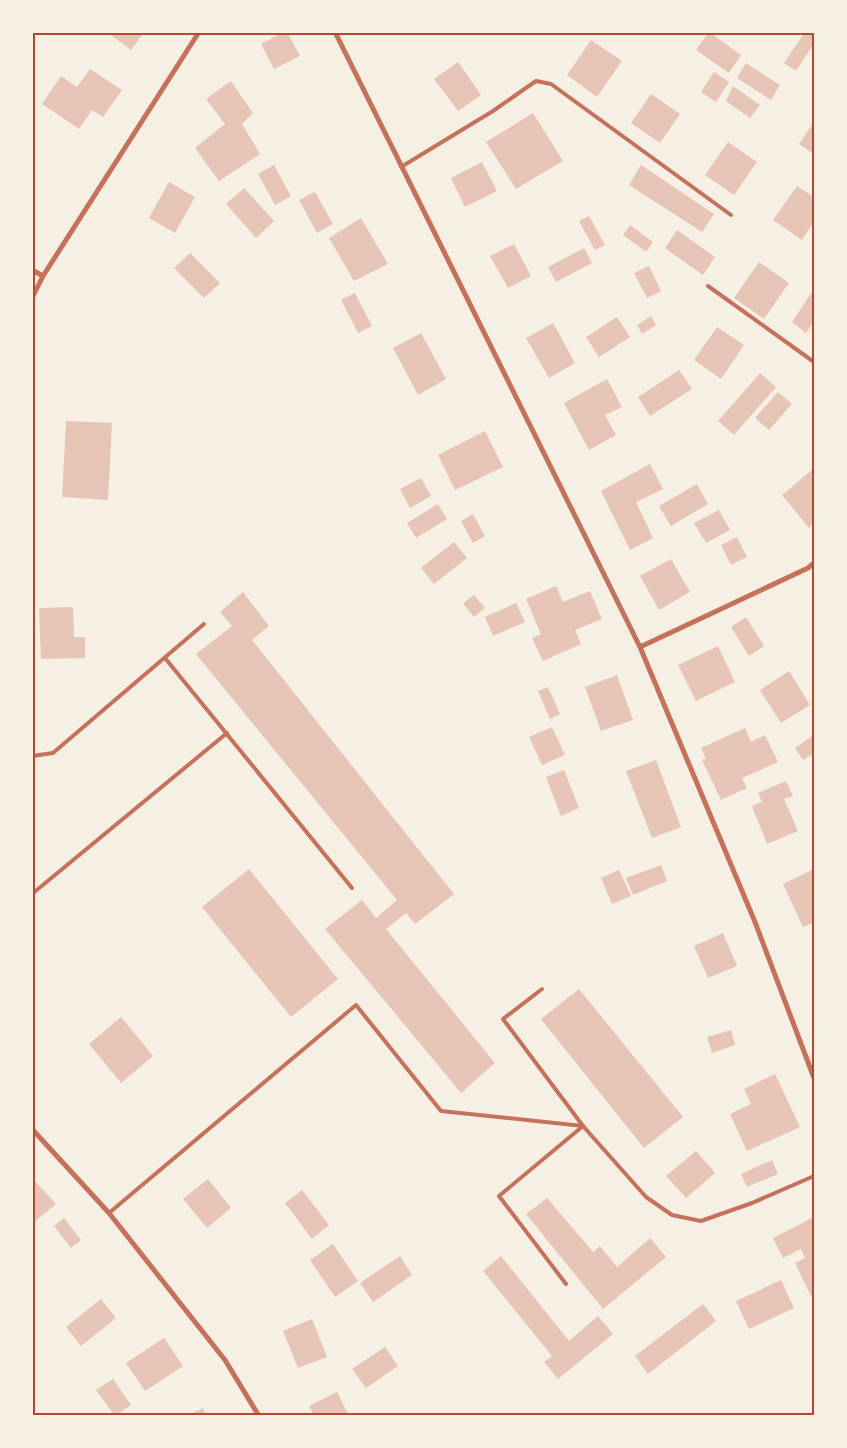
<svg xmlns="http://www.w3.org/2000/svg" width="847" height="1448" font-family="Lora,serif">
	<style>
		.building { fill: #e6c5b7 }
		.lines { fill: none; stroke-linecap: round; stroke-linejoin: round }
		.service { stroke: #c5725c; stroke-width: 4 }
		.minor { stroke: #c5725c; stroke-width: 5 }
		.neatline { fill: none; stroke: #b5482f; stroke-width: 2 }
	</style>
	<rect width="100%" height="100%" fill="#f6efe4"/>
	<g class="building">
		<polygon points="107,32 144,32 131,50"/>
		<polygon points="284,32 287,32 300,56 274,69 261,44"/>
		<polygon points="709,32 741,55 729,73 696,50"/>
		<polygon points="805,32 809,32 814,36 814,43 796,71 784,63"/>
		<polygon points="591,40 622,61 597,97 567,75"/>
		<polygon points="458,62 481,95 458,111 434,79"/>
		<polygon points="746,63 780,85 771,100 737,78"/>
		<polygon points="90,69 122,90 103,117 92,110 79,129 42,104 61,76 77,87"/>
		<polygon points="714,72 729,82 716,102 701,92"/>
		<polygon points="231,81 253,113 242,124 260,154 219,181 195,148 225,124 206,99"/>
		<polygon points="733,86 760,105 750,118 726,101"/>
		<polygon points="651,94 680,114 660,143 631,123"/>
		<polygon points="533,113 563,161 516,189 486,142"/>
		<polygon points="814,122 814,154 799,144"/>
		<polygon points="728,142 757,162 734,195 705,175"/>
		<polygon points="482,162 497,191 465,207 451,178"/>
		<polygon points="274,165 291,196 275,205 258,174"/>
		<polygon points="641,165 714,214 702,232 629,185"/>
		<polygon points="169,182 195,197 175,233 149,218"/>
		<polygon points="797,186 814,197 814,221 802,240 773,220"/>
		<polygon points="244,188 274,221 256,238 226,204"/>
		<polygon points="315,192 333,224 317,233 299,200"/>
		<polygon points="589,216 605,245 595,250 579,221"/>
		<polygon points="361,218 388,264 354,281 329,238"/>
		<polygon points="630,225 653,242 646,252 623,235"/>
		<polygon points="677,230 715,257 703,275 665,248"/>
		<polygon points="514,244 531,276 508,288 490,256"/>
		<polygon points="584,248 592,263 556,282 548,267"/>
		<polygon points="190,253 220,283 204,298 174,268"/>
		<polygon points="759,262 789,283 764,319 734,298"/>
		<polygon points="649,266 661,291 647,298 634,273"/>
		<polygon points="812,292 814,294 814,321 806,333 792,322"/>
		<polygon points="355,293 372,326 358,333 341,300"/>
		<polygon points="651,316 656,325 642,334 637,325"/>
		<polygon points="617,317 630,337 599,357 586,337"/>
		<polygon points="553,323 575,363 549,378 526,338"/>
		<polygon points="717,327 744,345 721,379 694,360"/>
		<polygon points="421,333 446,379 418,395 393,348"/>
		<polygon points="679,370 692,389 650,416 638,397"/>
		<polygon points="760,373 776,387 734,435 718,421"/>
		<polygon points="607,379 622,407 605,415 616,435 589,450 564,403"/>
		<polygon points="778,392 792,404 769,430 755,418"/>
		<polygon points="66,421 112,423 108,500 62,497"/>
		<polygon points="485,431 503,467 455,490 438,455"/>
		<polygon points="650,464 663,489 636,502 653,538 630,550 601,491"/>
		<polygon points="813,469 814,470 814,523 809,528 782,495"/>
		<polygon points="421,478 431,496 410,508 400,489"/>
		<polygon points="697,484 708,504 671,526 659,506"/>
		<polygon points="438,504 447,519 416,538 407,523"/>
		<polygon points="719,510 730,530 706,543 694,523"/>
		<polygon points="473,514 485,536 473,543 461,521"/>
		<polygon points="737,537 747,557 731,565 721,545"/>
		<polygon points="454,542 467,558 434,584 421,568"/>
		<polygon points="671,559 690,592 659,610 640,576"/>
		<polygon points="556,586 563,602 590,591 602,619 575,630 581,644 543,661 532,638 541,634 526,599"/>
		<polygon points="243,592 269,626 252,640 454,894 415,924 406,913 386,929 495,1063 461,1093 325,929 362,900 376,918 397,900 196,654 232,626 220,612"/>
		<polygon points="474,595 485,608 474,617 463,603"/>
		<polygon points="516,603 525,622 493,636 485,617"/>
		<polygon points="73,607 74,637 85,637 85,658 41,659 39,608"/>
		<polygon points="746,617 764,646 749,656 731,627"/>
		<polygon points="718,646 735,682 696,701 678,665"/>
		<polygon points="789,671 810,705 781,723 760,690"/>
		<polygon points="617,675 633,720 601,731 585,687"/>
		<polygon points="548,687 560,714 550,719 538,691"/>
		<polygon points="552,727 565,755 542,765 529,737"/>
		<polygon points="745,728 751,742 765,735 778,762 742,778 747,788 721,800 702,760 706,759 701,748"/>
		<polygon points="814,735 814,753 803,760 795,748"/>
		<polygon points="656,760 681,827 652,838 626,771"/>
		<polygon points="564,770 579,808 561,816 546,777"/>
		<polygon points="786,781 793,796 784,799 798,831 767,844 752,806 762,802 758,793"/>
		<polygon points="661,865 667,881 633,895 626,878"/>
		<polygon points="249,869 338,979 291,1017 202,907"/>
		<polygon points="814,869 814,922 803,927 783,884"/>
		<polygon points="619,870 631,896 612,904 601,878"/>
		<polygon points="723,933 737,966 708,978 694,946"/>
		<polygon points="579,989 683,1117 644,1148 541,1019"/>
		<polygon points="121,1017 153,1056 121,1083 89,1044"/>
		<polygon points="731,1030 735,1045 712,1053 707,1037"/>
		<polygon points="775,1074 800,1127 747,1151 730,1114 751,1104 744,1089"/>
		<polygon points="696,1151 715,1173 686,1198 666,1176"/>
		<polygon points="772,1160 778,1174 747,1187 741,1174"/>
		<polygon points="32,1178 56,1204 32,1224"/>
		<polygon points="208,1179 231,1208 207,1228 183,1199"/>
		<polygon points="302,1190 329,1225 312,1239 285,1203"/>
		<polygon points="547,1198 593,1252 600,1246 617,1267 650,1238 666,1257 603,1309 526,1214"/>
		<polygon points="814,1217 814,1294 811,1296 795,1263 805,1258 801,1249 783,1258 773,1238"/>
		<polygon points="64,1218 81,1240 71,1248 54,1226"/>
		<polygon points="333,1244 358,1281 335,1297 310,1260"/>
		<polygon points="400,1256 412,1275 373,1302 360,1283"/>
		<polygon points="501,1256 569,1341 598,1316 613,1334 558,1379 544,1362 552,1356 483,1271"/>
		<polygon points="781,1280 794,1308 749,1329 736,1301"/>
		<polygon points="101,1299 116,1318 81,1346 66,1327"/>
		<polygon points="703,1304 716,1321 648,1374 635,1356"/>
		<polygon points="312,1319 327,1357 298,1368 283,1331"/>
		<polygon points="164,1338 183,1366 145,1391 126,1363"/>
		<polygon points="385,1347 398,1366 366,1388 352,1369"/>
		<polygon points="113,1379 131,1405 115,1416 96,1390"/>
		<polygon points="337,1392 349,1416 314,1416 309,1406"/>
		<polygon points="203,1408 206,1416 187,1416"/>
	</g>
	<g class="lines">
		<g class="service">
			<polyline points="401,167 493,111 536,81 551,84 731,215"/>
			<polyline points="708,286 814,362"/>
			<polyline points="165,658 352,888"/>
			<polyline points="32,756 53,753 204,624"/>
			<polyline points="32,894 227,733"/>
			<polyline points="542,989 503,1019 583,1126 646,1197 672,1215 701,1221 752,1203 814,1176"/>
			<polyline points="109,1213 356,1005 441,1111 583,1126"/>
			<polyline points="566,1284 499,1196 583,1126"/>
		</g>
		<g class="minor">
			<polyline points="335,32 640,647 755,922 814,1078"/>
			<polyline points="32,270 43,276"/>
			<polyline points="32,298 43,276 199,32"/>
			<polyline points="640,647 808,568 814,563"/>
			<polyline points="32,1129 109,1213 225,1360 259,1416"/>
		</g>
	</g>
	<rect width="847" height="1448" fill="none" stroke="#f6efe4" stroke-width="68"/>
	<rect x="34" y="34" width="779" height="1380" class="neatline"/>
</svg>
